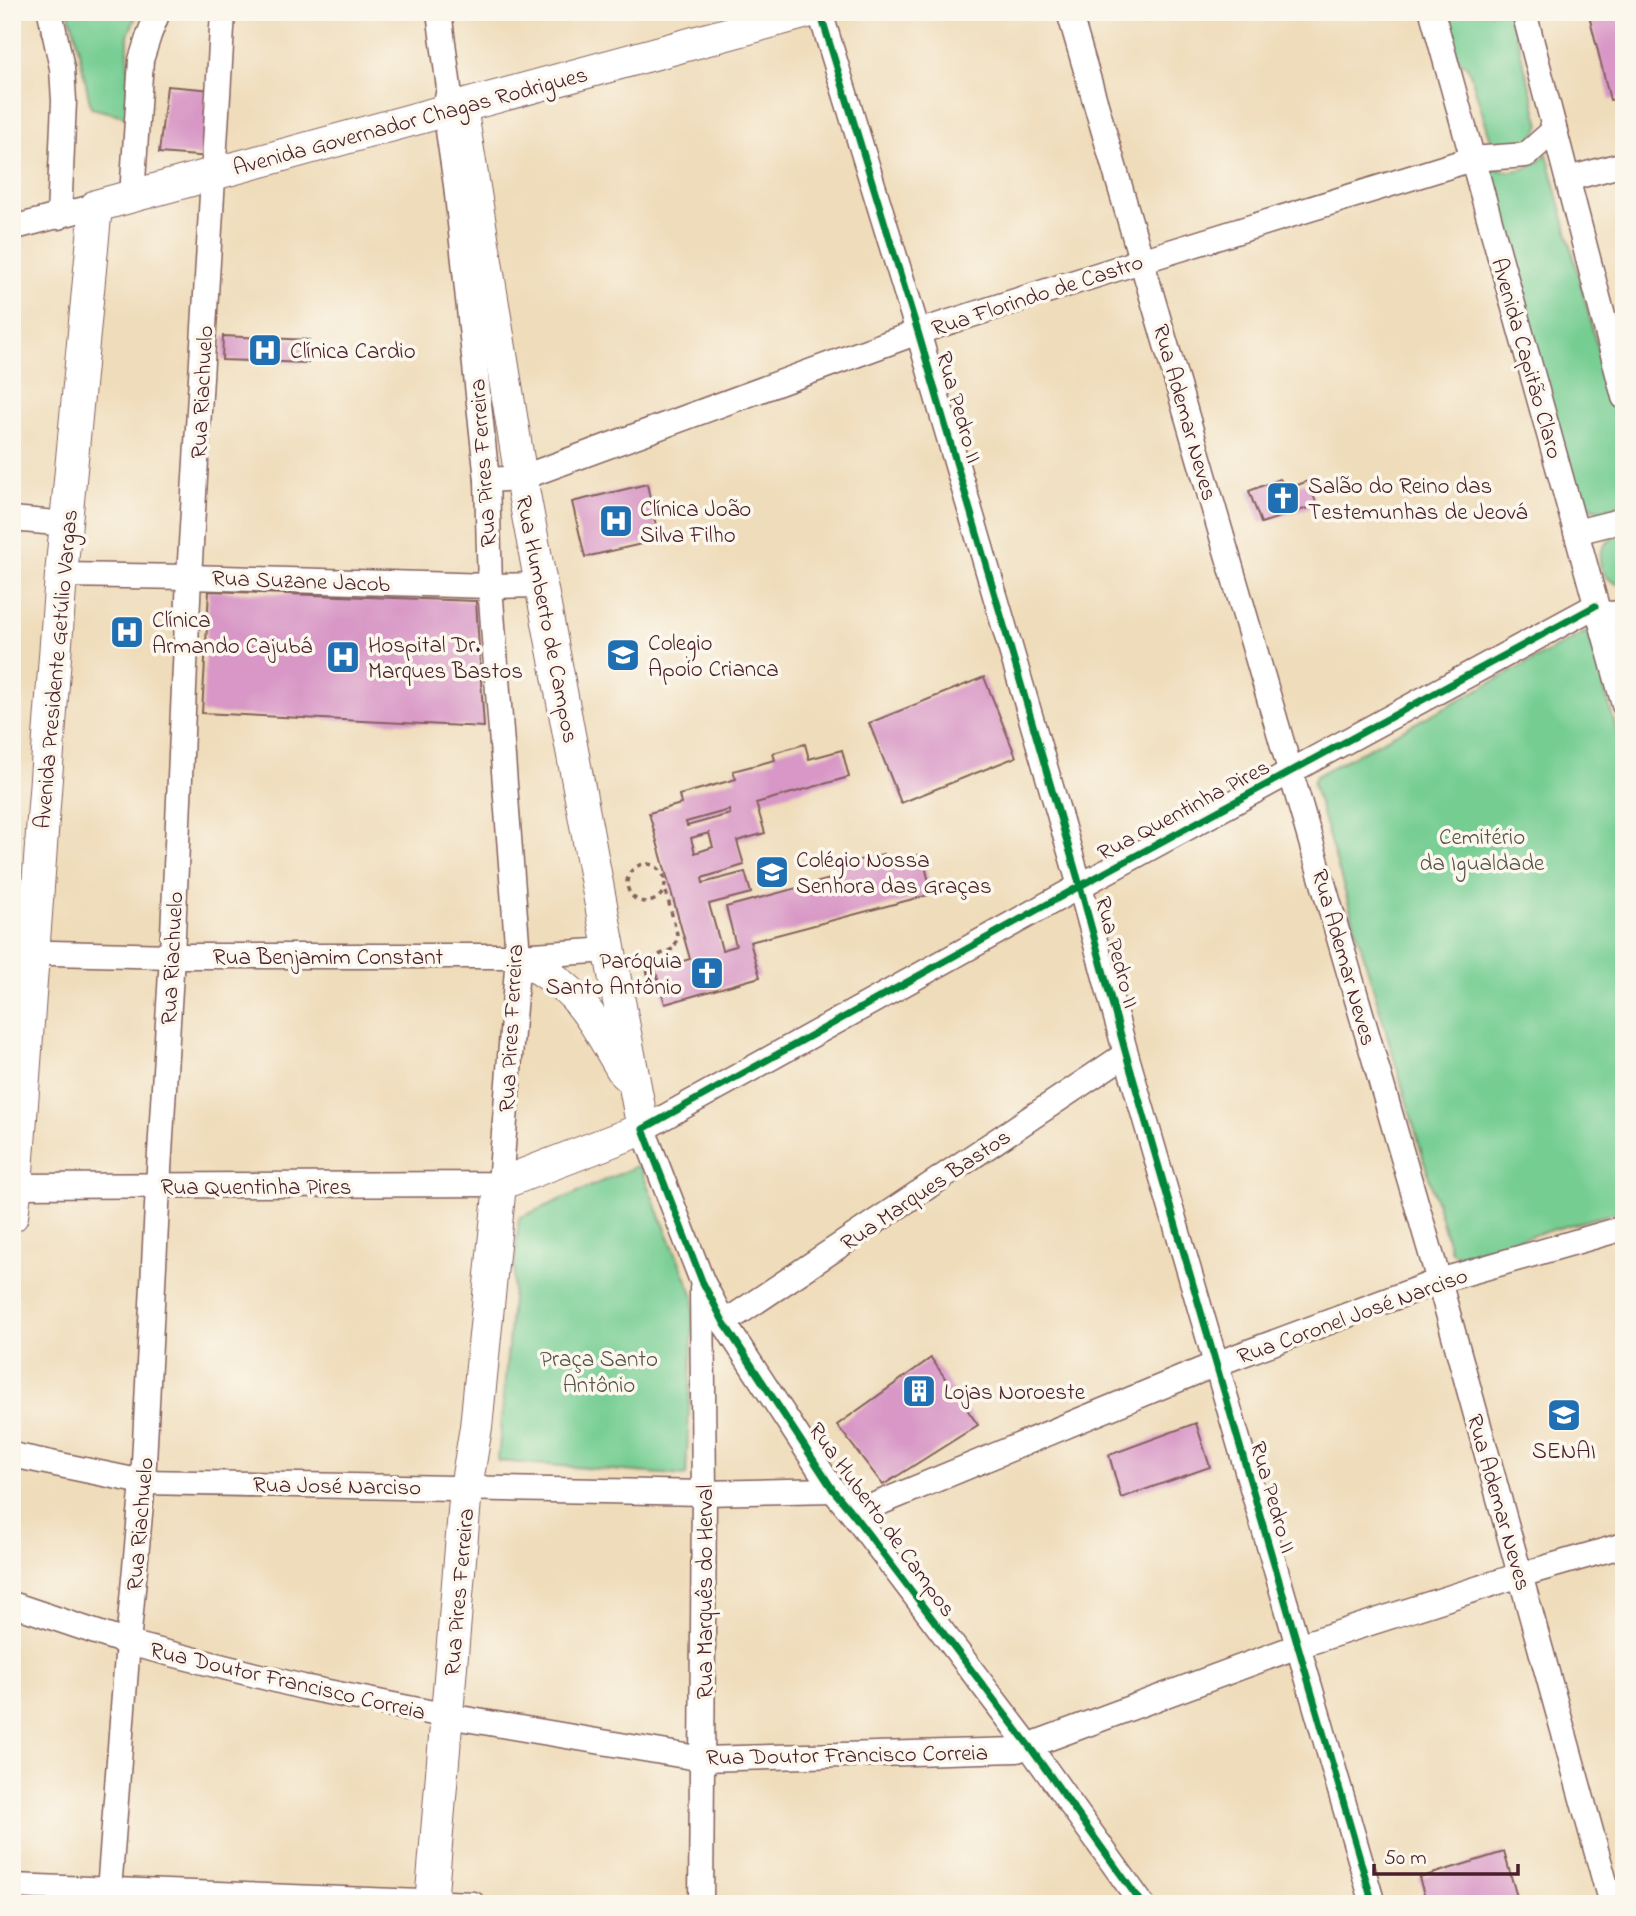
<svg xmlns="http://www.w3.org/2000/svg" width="1636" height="1916" font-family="'Indie Flower',sans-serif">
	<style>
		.green { fill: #75cd92; stroke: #60765e; stroke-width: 2 }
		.building { fill: #d897c6; fill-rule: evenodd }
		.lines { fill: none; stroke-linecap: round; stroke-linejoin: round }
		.minor-casing { stroke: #84615d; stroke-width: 27 }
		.major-casing { stroke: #84615d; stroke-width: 34 }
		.path { stroke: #84615d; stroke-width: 3.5; stroke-dasharray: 5 5; stroke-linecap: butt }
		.minor { stroke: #fff; stroke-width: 24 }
		.major { stroke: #fff; stroke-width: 32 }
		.cycleway-casing { stroke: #fbf7ec; stroke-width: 11 }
		.cycleway { stroke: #00873e; stroke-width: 7 }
		.labels { text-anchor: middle; stroke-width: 7; stroke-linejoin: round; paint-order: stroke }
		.street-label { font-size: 23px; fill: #4a1f2b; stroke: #fbf7ec }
		.poi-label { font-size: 23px; fill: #4a1f2b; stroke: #fbf7ec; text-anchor: start }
		.park-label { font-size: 23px; fill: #57534a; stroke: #fbf7ec }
	</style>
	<rect width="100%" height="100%" fill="#fbf7ec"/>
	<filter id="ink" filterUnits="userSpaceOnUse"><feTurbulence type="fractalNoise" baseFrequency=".0143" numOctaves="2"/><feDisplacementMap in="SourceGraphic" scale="14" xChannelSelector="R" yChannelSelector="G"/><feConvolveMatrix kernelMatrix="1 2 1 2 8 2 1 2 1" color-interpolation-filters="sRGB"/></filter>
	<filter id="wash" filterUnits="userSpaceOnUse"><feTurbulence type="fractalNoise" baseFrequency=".00686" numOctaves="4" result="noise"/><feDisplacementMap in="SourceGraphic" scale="28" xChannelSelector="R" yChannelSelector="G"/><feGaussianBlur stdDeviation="1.57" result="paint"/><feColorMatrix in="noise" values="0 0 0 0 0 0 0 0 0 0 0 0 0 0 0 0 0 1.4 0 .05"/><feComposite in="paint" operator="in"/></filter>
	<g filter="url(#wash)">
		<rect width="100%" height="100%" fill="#efdcba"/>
		<g class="green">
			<polygon points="68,12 138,12 128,35 128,117 91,108 75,32"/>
			<polygon points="1445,12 1510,12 1540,125 1536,134 1523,146 1498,145 1491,140 1468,67 1457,58"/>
			<path d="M1547 154 1624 450V501C1608 514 1590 512 1576 497L1486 166C1510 175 1528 172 1547 154Z"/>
			<path d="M1624 534V586H1623C1592 578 1592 541 1624 534Z"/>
			<polygon points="1588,631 1624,757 1624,1210 1458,1256 1451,1252 1313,783 1316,776"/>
			<polygon points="639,1165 694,1297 686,1476 498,1461 519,1218"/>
		</g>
		<g id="blocks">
			<g class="building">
				<polygon points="1586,12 1617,12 1624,35 1624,97 1610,100 1589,15 1587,15"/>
				<polygon points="167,86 213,90 211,157 159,153"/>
				<polygon points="223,336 309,340 308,363 222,360"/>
				<polygon points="1280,479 1287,489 1308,481 1317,505 1261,523 1249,491"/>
				<polygon points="647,484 659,540 585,557 572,502"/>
				<polygon points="209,591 476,601 484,727 202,713"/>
				<polygon points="984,677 1016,757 901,803 869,723"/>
				<path d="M805 744 809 759 842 750 849 777 756 803 765 833 737 841 744 865 702 878 703 883 745 872 751 893 709 904 722 950 736 946 726 907 834 878 831 868 844 864 883 854 886 864 922 854 932 894 750 942 760 977 665 1004 655 969 690 959 649 813 681 804 679 795 736 779 733 771 775 760 773 753ZM729 810 730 814 687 826 686 822ZM709 833 713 847 695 853 691 838Z"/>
				<polygon points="931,1358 978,1425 883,1485 837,1425"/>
				<polygon points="1196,1423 1210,1467 1121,1498 1109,1455"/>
				<polygon points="1504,1852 1519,1904 1427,1904 1419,1878"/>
				<polygon points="34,1893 102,1897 101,1904 33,1904"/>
			</g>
		</g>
	</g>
	<g filter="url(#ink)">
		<use href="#blocks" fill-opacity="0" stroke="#84615d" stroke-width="2"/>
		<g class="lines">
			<g class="minor-casing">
				<g id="minor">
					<polyline points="50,12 62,68 64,101 59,217"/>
					<polyline points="820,12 918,332 1080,886 1126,1054 1373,1904"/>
					<polyline points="1069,12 1439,1281 1611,1904"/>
					<polyline points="1432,12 1624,705"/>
					<polyline points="1524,12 1624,397"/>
					<polyline points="1568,179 1624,164"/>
					<polyline points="132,196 141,60 149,35 158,12"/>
					<polyline points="12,228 96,206"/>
					<polyline points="487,480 521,478 918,332 1141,261 1472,159 1526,155 1554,130"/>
					<polyline points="12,519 67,524"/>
					<polyline points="1576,532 1624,520"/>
					<polyline points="61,575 189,577 490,586 542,585"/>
					<polyline points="1598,613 1614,614 1624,611"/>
					<polyline points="12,952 172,956 518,956 610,950"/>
					<polyline points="12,1186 500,1184 518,956 490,586 487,480 456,185 445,110 449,88 439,12"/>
					<polyline points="724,1323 1126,1054"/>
					<polyline points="12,1455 143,1482 704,1493 833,1490"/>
					<polyline points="853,1514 1216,1364 1439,1281 1624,1228"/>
					<polyline points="12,1604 128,1643 303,1687 448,1716 703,1759 1017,1750 1298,1646 1520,1575 1624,1545"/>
					<polyline points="12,1886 473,1904"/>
					<polyline points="108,1904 128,1643 143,1482 158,1186 172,956 189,577 223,12"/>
					<polyline points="701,1904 704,1493 702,1289"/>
					<polyline points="1142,1904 1029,1746 853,1514 833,1490 724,1323 702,1281 643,1129 1080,886 1595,606"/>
				</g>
			</g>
			<g class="major-casing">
				<g id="major">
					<path d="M518 956C537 967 559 980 575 997 595 1019 609 1048 625 1074"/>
					<polyline points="12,1216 16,1185 61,575 96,206 807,12"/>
					<polyline points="431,1904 466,1488 476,1427 500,1184 643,1129 521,478 461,107"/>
				</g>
			</g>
			<g class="path">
				<circle cx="646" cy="883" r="19"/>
				<polyline points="651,985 645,961 675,948 677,934 665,888"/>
			</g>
			<use href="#minor" class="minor"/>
			<use href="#major" class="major"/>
			<g class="cycleway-casing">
				<g id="cycleway">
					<polyline points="820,12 918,332 1080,886 1126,1054 1373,1904"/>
					<polyline points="1142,1904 1029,1746 853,1514 833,1490 724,1323 702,1281 643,1129 1080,886 1595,606"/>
				</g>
			</g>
			<use href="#cycleway" class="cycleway"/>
		</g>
	</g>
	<defs>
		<g id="hospital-square" transform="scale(1.75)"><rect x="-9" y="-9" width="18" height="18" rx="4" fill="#1f6fb2" stroke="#fbf7ec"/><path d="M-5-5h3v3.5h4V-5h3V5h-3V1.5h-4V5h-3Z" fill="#fff"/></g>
		<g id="church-square" transform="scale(1.75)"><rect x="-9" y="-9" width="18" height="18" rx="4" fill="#1f6fb2" stroke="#fbf7ec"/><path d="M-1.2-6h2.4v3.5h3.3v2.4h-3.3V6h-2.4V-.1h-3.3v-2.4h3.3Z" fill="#fff"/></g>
		<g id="school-square" transform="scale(1.75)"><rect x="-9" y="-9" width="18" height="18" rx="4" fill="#1f6fb2" stroke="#fbf7ec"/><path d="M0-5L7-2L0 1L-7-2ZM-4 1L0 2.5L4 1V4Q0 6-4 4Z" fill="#fff"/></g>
		<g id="building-square" transform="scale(1.75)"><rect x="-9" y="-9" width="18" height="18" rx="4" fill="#1f6fb2" stroke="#fbf7ec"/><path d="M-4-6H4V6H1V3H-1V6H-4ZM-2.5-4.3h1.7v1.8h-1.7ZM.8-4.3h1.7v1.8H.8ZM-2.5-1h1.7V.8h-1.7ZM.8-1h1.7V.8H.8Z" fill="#fff"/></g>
	</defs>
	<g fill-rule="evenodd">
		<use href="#hospital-square" x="265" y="350"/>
		<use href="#church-square" x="1283" y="498"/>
		<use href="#hospital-square" x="616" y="521"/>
		<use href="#hospital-square" x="127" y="632"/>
		<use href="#school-square" x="623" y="655"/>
		<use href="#hospital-square" x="343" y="657"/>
		<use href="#school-square" x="772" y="872"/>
		<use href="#church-square" x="707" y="973"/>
		<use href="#building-square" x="919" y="1391"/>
		<use href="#school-square" x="1564" y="1415"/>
	</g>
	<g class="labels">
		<g class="street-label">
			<text transform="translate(410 120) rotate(-15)" y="8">Avenida Governador Chagas Rodrigues</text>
			<text transform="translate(1037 294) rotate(-18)" y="8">Rua Florindo de Castro</text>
			<text transform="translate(1528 358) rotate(74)" y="8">Avenida Capitão Claro</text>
			<text transform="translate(201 392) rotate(-87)" y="8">Rua Riachuelo</text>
			<text transform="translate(960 407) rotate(74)" y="8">Rua Pedro II</text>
			<text transform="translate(1186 412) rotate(74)" y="8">Rua Ademar Neves</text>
			<text transform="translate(482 463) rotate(-94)" y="8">Rua Pires Ferreira</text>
			<text transform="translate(301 580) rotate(2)" y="8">Rua Suzane Jacob</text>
			<text transform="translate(548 619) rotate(79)" y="8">Rua Humberto de Campos</text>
			<text transform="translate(55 669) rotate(-85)" y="8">Avenida Presidente Getúlio Vargas</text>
			<text transform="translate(1183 809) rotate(-28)" y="8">Rua Quentinha Pires</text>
			<text transform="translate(1118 952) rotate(75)" y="8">Rua Pedro II</text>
			<text x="328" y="964">Rua Benjamim Constant</text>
			<text transform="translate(1345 957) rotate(74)" y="8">Rua Ademar Neves</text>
			<text transform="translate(171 958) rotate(-87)" y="8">Rua Riachuelo</text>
			<text transform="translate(510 1028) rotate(-87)" y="8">Rua Pires Ferreira</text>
			<text x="256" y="1194">Rua Quentinha Pires</text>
			<text transform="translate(925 1189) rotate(-34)" y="8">Rua Marques Bastos</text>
			<text transform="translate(1352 1315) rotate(-20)" y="8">Rua Coronel José Narciso</text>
			<text transform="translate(337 1485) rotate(1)" y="8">Rua José Narciso</text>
			<text transform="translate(1274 1497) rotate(74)" y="8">Rua Pedro II</text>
			<text transform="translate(1500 1502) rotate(74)" y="8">Rua Ademar Neves</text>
			<text transform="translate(883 1519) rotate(54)" y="8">Rua Huberto de Campos</text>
			<text transform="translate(139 1524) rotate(-85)" y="8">Rua Riachuelo</text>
			<text transform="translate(458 1592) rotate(-85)" y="8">Rua Pires Ferreira</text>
			<text transform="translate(704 1592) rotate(-90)" y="8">Rua Marquês do Herval</text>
			<text transform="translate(288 1680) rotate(13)" y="8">Rua Doutor Francisco Correia</text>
			<text transform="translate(847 1754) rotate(-1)" y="8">Rua Doutor Francisco Correia</text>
		</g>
		<g class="poi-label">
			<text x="290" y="358">Clínica Cardio</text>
			<text x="1308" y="493">Salão do Reino das<tspan x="1308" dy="26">Testemunhas de Jeová</tspan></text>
			<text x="640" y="516">Clínica João<tspan x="640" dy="26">Silva Filho</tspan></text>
			<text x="152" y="627">Clínica<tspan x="152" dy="26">Armando Cajubá</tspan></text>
			<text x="648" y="650">Colegio<tspan x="648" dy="26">Apoio Crianca</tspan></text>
			<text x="368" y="652">Hospital Dr.<tspan x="368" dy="26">Marques Bastos</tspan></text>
			<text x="796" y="867">Colégio Nossa<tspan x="796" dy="26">Senhora das Graças</tspan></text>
			<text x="682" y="968" text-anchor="end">Paróquia<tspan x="682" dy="26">Santo Antônio</tspan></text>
			<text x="944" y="1399">Lojas Noroeste</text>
			<text x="1564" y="1458" text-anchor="middle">SENAI</text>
		</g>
		<g class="park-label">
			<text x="1482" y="844">Cemitério<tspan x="1482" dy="26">da Igualdade</tspan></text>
			<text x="599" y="1366">Praça Santo<tspan x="599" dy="26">Antônio</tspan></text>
		</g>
	</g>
	<rect width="1636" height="1916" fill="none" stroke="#fbf7ec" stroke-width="42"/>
	<path d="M1374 1864v10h144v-10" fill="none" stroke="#4a1f2b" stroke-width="3.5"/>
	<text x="1384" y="1864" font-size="21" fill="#4a1f2b" stroke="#fbf7ec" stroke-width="5" paint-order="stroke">50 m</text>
</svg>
